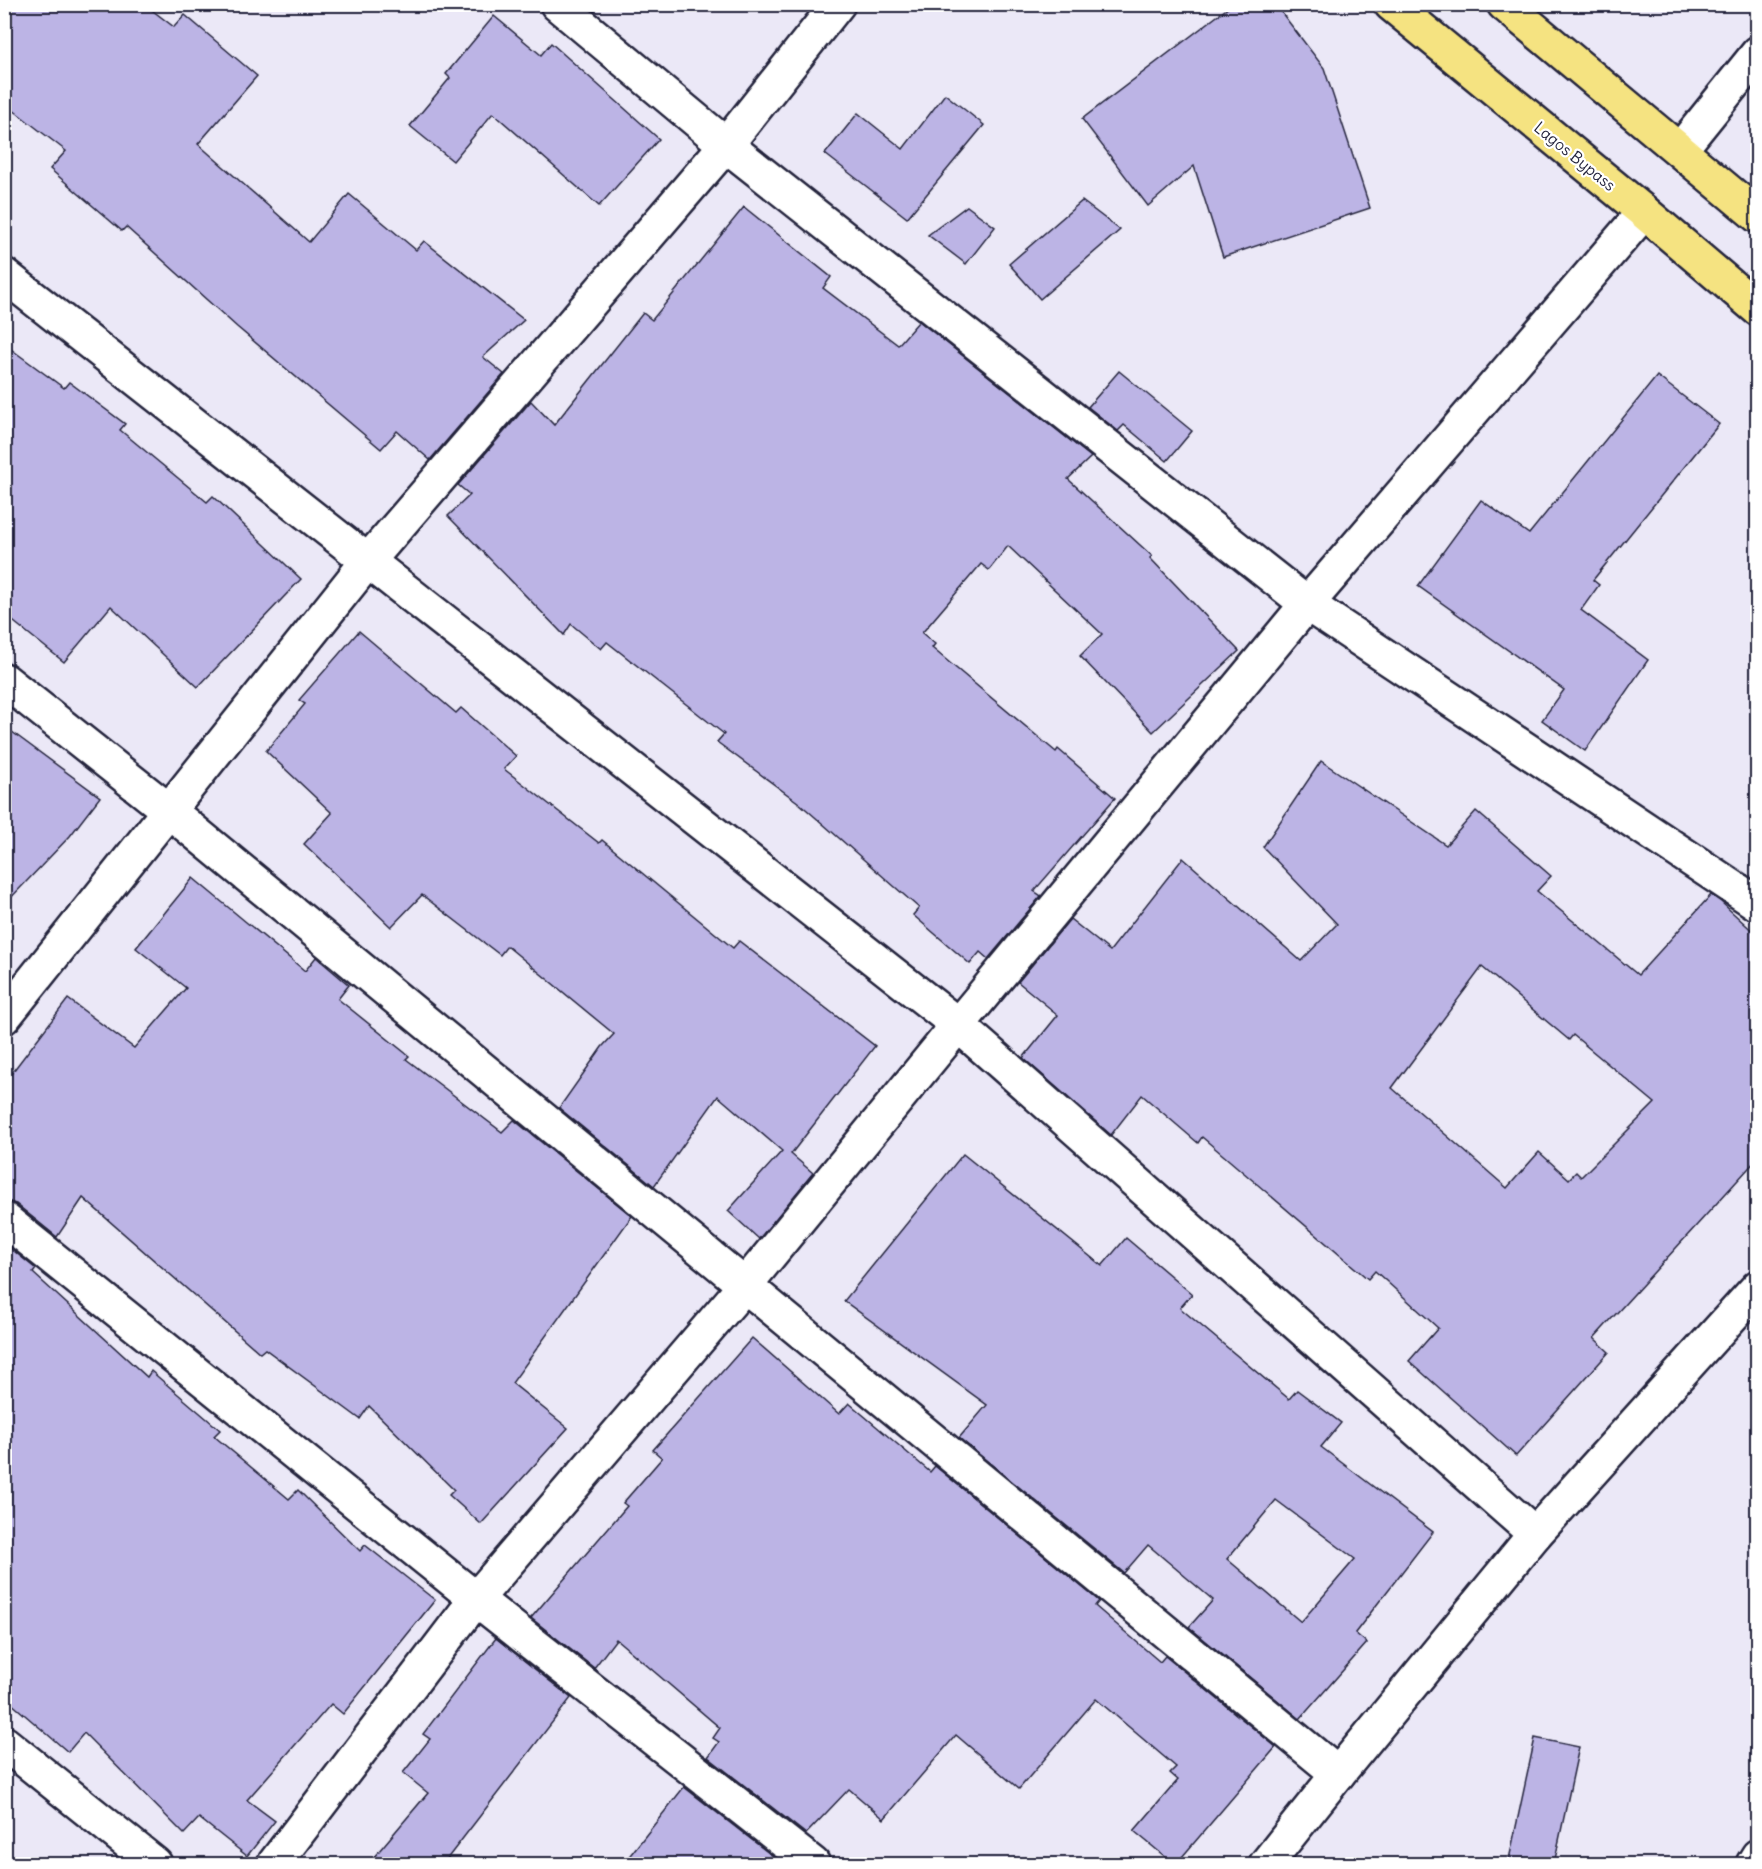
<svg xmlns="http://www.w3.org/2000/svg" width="1762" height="1869" font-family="Delius,sans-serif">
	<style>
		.building { fill: #bcb4e5; stroke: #22223b; stroke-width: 1.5; fill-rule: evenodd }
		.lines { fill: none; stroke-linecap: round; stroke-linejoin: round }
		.minor-casing { stroke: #22223b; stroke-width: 38 }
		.major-casing { stroke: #22223b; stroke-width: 38 }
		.minor { stroke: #fff; stroke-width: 33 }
		.major { stroke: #f5e381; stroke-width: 33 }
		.labels { text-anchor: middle; stroke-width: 4.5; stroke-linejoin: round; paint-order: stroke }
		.street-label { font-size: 16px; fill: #22223b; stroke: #fff }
	</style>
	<rect width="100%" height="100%" fill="#ebe8f7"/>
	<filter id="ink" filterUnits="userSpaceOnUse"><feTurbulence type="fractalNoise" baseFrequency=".0167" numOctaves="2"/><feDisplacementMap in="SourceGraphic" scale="12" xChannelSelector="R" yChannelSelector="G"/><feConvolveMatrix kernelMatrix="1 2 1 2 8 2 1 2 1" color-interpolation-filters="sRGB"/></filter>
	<g filter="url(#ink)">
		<g class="building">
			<polygon points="4,4 144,4 174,27 185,15 257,76 198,144 309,242 349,194 416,250 424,241 524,320 483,357 504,374 430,460 397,431 381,449 237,327 126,227 122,231 50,169 66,151 4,103"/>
			<polygon points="1233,4 1275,4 1324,68 1370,208 1223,257 1194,166 1148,206 1082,119"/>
			<polygon points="494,16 541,55 551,43 659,139 599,206 493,113 453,161 410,126 450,78 446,74"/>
			<polygon points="945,94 984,125 907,218 825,154 858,113 903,149"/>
			<polygon points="1082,201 1120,230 1040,299 1009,264"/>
			<polygon points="967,206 995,227 966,264 928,235"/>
			<polygon points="744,207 831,277 823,288 898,345 919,321 1091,457 1068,479 1152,556 1150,558 1239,651 1153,732 1080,656 1102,634 1008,546 989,570 981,564 922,633 935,644 932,648 1056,752 1058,749 1115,798 1034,891 1041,896 988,959 980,952 970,964 913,915 919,908 799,803 717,742 724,734 607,642 601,649 571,624 564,635 448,516 470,495 458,485 531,401 554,425 643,313 652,320"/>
			<polygon points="4,344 64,388 69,382 125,424 120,430 207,502 213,496 301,579 198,687 111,606 64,662 4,614"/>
			<polygon points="1119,371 1192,431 1167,461 1124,425 1118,431 1088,407"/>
			<polygon points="1657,376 1719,424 1593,580 1599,585 1581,610 1648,660 1585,751 1542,720 1564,690 1418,586 1481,500 1529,534"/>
			<polygon points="359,631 456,713 461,708 516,756 504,769 599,843 602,840 733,948 739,941 875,1046 791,1154 813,1173 759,1239 728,1211 782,1151 718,1096 654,1186 559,1108 602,1047 614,1034 507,946 500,955 422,895 391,927 304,844 332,813 266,751 305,704 299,700"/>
			<polygon points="4,726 100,797 70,836 4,905"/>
			<path d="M1321 761 1446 845 1476 811 1551 876 1537 891 1638 975 1711 895 1721 902 1758 936V1158L1594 1338 1609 1352 1516 1456 1409 1361 1438 1328 1375 1271 1368 1279 1202 1137 1198 1143 1142 1095 1111 1135 1023 1058 1058 1015 1018 982 1070 919 1110 951 1183 858 1301 961 1337 924 1263 847ZM1482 967 1569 1040 1573 1035 1655 1103 1581 1177 1576 1172 1569 1179 1539 1152 1507 1188 1392 1088Z"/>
			<polygon points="193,878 305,971 316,957 349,985 338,999 409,1056 406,1059 502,1132 514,1120 632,1216 512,1383 568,1428 481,1524 449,1495 454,1490 369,1406 360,1419 265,1349 260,1353 83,1198 57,1237 16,1204 4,1201 4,1083 68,999 134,1048 186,988 136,948"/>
			<path d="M963 1154 1102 1266 1126 1238 1192 1294 1180 1308 1289 1399 1297 1390 1341 1423 1321 1447 1433 1532 1355 1633 1367 1643 1300 1719 1189 1627 1213 1600 1148 1545 1124 1573 959 1438 987 1405 844 1301ZM1276 1500 1355 1559 1301 1622 1227 1559Z"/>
			<polygon points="4,1243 36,1269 33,1273 147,1377 151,1371 220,1430 214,1436 289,1499 298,1490 360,1551 365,1545 435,1600 343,1714 331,1704 247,1800 275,1821 247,1856 199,1818 184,1834 84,1733 68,1752 4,1697"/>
			<polygon points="752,1338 839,1414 849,1403 930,1472 935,1466 1099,1601 1095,1606 1160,1662 1165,1656 1276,1747 1176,1864 1174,1864 1134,1831 1178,1780 1170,1773 1176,1767 1096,1699 1019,1789 956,1735 884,1819 849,1789 806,1834 708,1757 719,1742 713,1738 720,1728 616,1639 594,1668 531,1618 627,1506 623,1503 662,1458 653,1450"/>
			<polygon points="496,1638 571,1698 443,1864 368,1864 428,1793 403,1773 430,1739 423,1734"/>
			<polygon points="1535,1738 1579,1747 1554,1864 1508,1864"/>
			<polygon points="684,1787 779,1861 777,1864 623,1864"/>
		</g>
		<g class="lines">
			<g class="minor-casing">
				<g id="minor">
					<polyline points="557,4 726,145 1307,604 1758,904"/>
					<polyline points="1680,150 1758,53"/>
					<polyline points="4,275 958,1025 1535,1534"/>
					<polyline points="4,680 168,810 1338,1774"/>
					<polyline points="4,1017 367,562 726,145 838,4"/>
					<polyline points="4,1219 476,1599 813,1864"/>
					<polyline points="4,1743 155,1864"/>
					<polyline points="274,1864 476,1599 746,1284 958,1025 1307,604 1644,212"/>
					<polyline points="1266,1864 1338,1774 1535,1534 1758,1287"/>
					<polyline points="1753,1864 1758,1856"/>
				</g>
			</g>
			<g class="major-casing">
				<g id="major">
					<polyline points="1391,4 1644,212 1758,309"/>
					<polyline points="1504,4 1758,216"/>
				</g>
			</g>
			<use href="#minor" class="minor"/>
			<use href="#major" class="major"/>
		</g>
	</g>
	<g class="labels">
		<g class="street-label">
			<text transform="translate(1575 156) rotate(39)" y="6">Lagos Bypass</text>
		</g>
	</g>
	<rect width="1762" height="1869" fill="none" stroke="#fff" stroke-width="24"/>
	<rect x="12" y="12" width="1738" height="1845" fill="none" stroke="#22223b" stroke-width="2" filter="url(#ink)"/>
</svg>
